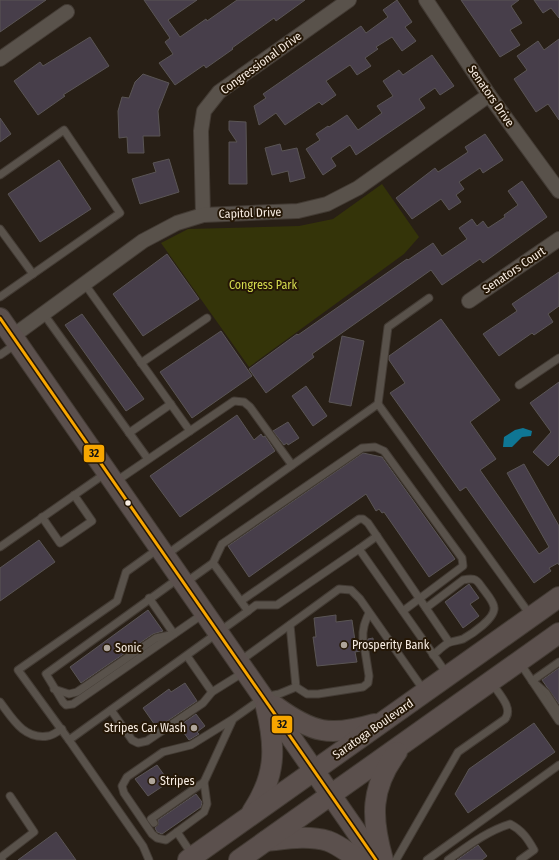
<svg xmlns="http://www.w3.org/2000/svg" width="559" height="860" font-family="'Fira Sans Condensed',sans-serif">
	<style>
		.green { fill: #343409 }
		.water { fill: #0f7694 }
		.building { fill: #473e4a; stroke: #5a5555 }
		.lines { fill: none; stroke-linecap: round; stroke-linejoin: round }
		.lane-casing { stroke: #433b34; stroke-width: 9 }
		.street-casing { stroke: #433b34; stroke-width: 16 }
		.secondary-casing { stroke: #433b34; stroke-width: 22 }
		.lane { stroke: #59524b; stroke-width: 7 }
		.street { stroke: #59524b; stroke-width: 14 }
		.secondary { stroke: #5b504d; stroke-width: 20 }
		.bus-1-casing { stroke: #251706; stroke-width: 6 }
		.bus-1 { stroke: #f7a600; stroke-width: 3 }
		.bus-dot { fill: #f8ede3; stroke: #251706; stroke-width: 1.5 }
		.poi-dot { fill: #afa59b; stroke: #251706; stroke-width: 1.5 }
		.labels { text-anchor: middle; stroke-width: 4; stroke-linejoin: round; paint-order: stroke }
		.street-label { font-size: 12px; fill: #f8ede3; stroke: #251706 }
		.park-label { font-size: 12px; fill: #d4da4e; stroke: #251706 }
		.poi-label { font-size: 12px; fill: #f8ede3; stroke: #251706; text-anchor: start }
		.line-badge { stroke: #251706; stroke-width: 1.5 }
		.pale-badge-label { font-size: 11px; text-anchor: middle; font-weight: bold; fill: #111 }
	</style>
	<rect width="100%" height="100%" fill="#281f16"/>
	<polygon class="green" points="382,184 419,237 404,254 249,367 161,243 188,229 299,226 333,219"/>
	<polygon class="water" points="523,428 532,431 531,436 522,437 512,447 503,447 504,437 515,430"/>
	<g class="building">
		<polygon points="0,0 46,0 0,32"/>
		<polygon points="144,0 197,0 168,20 180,37 206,19 207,21 237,0 305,0 276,21 274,18 232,48 233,49 206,68 204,65 175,85 159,63 173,54 165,42 170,38"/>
		<polygon points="397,0 412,22 405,27 416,41 402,51 392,37 376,47 378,49 365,58 371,66 357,75 350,65 326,81 336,95 322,105 319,102 285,125 276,113 259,125 254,106 266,98 263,94 361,26 366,33 388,17 383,10"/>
		<polygon points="461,0 519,0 511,6 522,23 510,30 520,45 500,57"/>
		<polygon points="534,0 559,0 559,18 551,8 543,13"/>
		<polygon points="90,37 109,66 63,95 65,96 38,115 14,81 40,62 43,66"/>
		<polygon points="559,39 559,120 548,104 536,112 514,79 527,70 517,56 538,41 544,50"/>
		<polygon points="432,55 454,86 440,95 435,88 419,99 425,108 356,155 350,145 331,158 336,166 323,175 306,149 320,140 316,134 328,126 329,127 347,115 358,130 382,113 377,106 393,96 383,81 399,70 403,75"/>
		<polygon points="143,74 169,83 158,111 160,136 143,136 144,153 128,153 127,137 119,138 118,111 122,97 129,98 135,82"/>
		<polygon points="0,118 11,134 0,142"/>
		<polygon points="229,121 246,122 247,184 229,184 229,142 237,142 229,130"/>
		<polygon points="485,134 503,160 483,173 480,168 459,182 464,189 456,195 461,202 449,210 441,199 412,219 396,198 435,168 438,172 468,152 465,147"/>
		<polygon points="280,144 282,151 297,148 305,178 290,182 288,171 272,175 265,148"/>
		<polygon points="169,159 179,192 140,204 132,179 156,172 153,163"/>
		<polygon points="59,160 91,209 40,242 8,194"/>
		<polygon points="522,181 547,217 483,263 480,259 442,285 431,270 312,354 314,357 266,393 249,369 297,334 298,335 407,259 408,260 433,243 442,256 467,239 459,228 472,219 477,226 483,221 488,228 505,217 504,215 518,205 508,191"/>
		<polygon points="167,254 199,299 143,336 113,294"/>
		<polygon points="559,272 559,306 548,314 553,322 534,335 532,333 499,356 483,334 517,311 512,304"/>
		<polygon points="82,314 144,399 126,411 65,325"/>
		<polygon points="441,319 500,400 470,422 496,459 480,470 539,554 549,547 507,473 524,464 559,526 559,565 558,563 549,568 551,571 534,583 466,487 460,491 390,393 405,383 389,360 389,356"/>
		<polygon points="221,331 252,376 192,418 160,372"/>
		<polygon points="342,336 364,341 351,406 329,402"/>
		<polygon points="559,382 559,455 548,466 533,452 551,432 530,403"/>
		<polygon points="306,386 327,416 313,426 292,396"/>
		<polygon points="237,415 254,440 261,434 263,437 265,436 275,451 180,517 150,476"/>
		<polygon points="288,422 299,438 288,445 287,443 284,445 273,431"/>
		<polygon points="363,453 382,457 455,559 429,577 384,512 382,513 379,509 376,511 366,494 249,577 228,546"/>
		<polygon points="39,540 55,562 0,601 0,568"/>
		<polygon points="469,584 479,598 470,604 479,616 463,628 445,602"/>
		<polygon points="148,610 163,631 153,634 81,683 70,667"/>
		<polygon points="336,615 336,622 352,620 355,641 358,640 360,644 364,645 367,643 368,639 373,638 374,650 370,650 366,646 362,647 360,651 355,652 357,662 317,666 313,637 316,637 314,618"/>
		<polygon points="559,668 559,704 542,680"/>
		<polygon points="185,683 197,701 157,728 143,708 169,689 171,692"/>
		<polygon points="196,714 205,726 197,732 199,734 189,740 179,726"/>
		<polygon points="534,723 555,752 468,813 455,794 469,769"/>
		<polygon points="157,765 169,782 148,796 135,779"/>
		<polygon points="196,794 202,802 201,807 162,834 157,832 155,828 158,825 158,820"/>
		<polygon points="56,832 76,860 18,860"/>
		<polygon points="478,845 487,856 482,860 457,860"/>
	</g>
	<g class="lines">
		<g class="lane-casing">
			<g id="lane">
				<polyline points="0,175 64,130 120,213 0,297"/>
				<polyline points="0,229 33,274"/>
				<polyline points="84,283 190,431"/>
				<polyline points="43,313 148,459"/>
				<polyline points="0,355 16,344"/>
				<polyline points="141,363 207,318"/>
				<polyline points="519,385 559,358"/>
				<polyline points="378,404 388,327 429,298"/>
				<polyline points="129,433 171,404"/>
				<polyline points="115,482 234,401 244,402 250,407 292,465"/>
				<polyline points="42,517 60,543 92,521 74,495"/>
				<polyline points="0,547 106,473"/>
				<polyline points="359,549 377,536"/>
				<polyline points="166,555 378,404 531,616"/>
				<polyline points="213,563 222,544 362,448 375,447 384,451 462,558 463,566 403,611"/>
				<polyline points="179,578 46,674 63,702 66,705 73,704 203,614"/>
				<polyline points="149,598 174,634"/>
				<polyline points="241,601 359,519 363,519 368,523 449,642"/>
				<path d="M426 608 463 580C472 578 476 578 481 586 485 592 493 600 494 607 496 618 472 634 463 639 458 641 452 641 448 643 443 646 438 651 433 655"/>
				<polyline points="248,611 256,605 277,605 359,549 447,674"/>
				<polyline points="290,625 296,687"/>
				<path d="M363 640C362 629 365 622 369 613"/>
				<polyline points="187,656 212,692"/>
				<polyline points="240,661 339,589 351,590 360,599 425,692"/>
				<polyline points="559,662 532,681 546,693 559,713"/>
				<polyline points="520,663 559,721"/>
				<polyline points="296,687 307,694 318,694 363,687 368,683 369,676 365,651"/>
				<polyline points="54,689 69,694 77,692 156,638 170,635"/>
				<path d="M0 702C12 718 24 740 48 736 52 736 58 731 62 729"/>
				<polyline points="111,710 132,740 138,743 147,741 203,703 212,692 244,672"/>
				<polyline points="233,719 191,745 163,752 127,777 122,786 124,793 152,834 157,838 166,840 204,812 207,804 204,782 233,719 264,697 279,694 296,687"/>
				<polyline points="69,740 18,670 117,601 126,572 158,549"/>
				<polyline points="154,823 151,819 204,782"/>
				<polyline points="177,832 193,856"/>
				<polyline points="2,860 0,858 34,832 10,796"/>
				<polyline points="149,860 143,846 69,740 248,611 213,563 185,583"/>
				<path d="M396 860 458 752 505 719C514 708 498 693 492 683"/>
				<polyline points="427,860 559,765"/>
				<path d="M448 860C468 846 487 831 510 824 522 830 528 839 534 850L520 860"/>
			</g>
		</g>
		<g class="street-casing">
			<g id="street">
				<polyline points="426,0 489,95 559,191"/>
				<polyline points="0,59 67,12"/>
				<polyline points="203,215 201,131 204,111 219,92 349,0"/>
				<polyline points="469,301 559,239"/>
				<polyline points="13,336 143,241 177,223 203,215 298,211 327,204 358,188 489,95"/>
			</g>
		</g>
		<g class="secondary-casing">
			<g id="secondary">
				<polyline points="0,318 376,860"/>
				<path d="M275 706C312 733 330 737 374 724"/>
				<path d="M252 812C276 776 276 748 266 707"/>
				<path d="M266 841C286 839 308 835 328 841 339 845 350 854 360 860"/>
				<polyline points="188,860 559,597"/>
				<polyline points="239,860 559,633"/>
				<path d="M383 860C371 818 370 788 397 752"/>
			</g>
		</g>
		<use href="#lane" class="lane"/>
		<use href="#street" class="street"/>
		<use href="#secondary" class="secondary"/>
		<g class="bus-1-casing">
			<polyline id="bus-1" points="0,318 376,860"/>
		</g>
		<use href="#bus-1" class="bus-1"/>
	</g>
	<circle class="bus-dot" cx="128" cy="503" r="3.5"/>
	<g class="poi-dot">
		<circle cx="344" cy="645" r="4"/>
		<circle cx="107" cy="648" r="4"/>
		<circle cx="194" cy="728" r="4"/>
		<circle cx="152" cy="781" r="4"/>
	</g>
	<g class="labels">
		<g class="street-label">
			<text transform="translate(261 63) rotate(-36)" y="4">Congressional Drive</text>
			<text transform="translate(491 96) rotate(55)" y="4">Senators Drive</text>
			<text transform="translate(250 213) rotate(-2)" y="4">Capitol Drive</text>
			<text transform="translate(514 270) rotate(-34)" y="4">Senators Court</text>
			<text transform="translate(373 729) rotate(-35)" y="4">Saratoga Boulevard</text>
		</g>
		<g class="park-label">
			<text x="263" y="289">Congress Park</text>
		</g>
		<g class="poi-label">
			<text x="352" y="649">Prosperity Bank</text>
			<text x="115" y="652">Sonic</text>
			<text x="186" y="732" text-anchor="end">Stripes Car Wash</text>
			<text x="160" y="785">Stripes</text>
		</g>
	</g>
	<g class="line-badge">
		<rect x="83" y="444" width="22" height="19" rx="4" fill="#f7a600"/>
		<rect x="271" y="715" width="22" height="19" rx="4" fill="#f7a600"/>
	</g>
	<g class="pale-badge-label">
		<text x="94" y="457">32</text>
		<text x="282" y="728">32</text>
	</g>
</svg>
